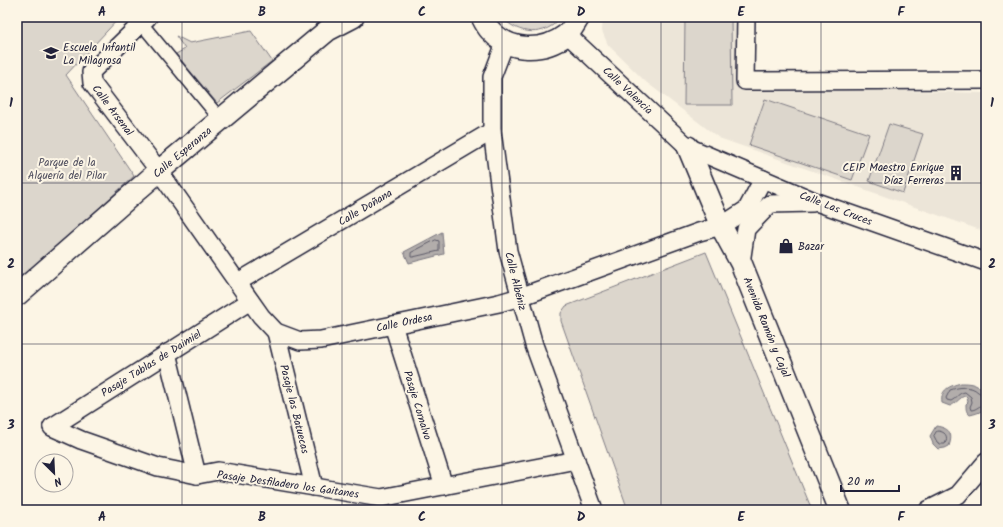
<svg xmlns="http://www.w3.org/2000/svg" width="1003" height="527" font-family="Kalam,sans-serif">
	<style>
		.built { fill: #ece5d8 }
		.green { fill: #dcd6cc; stroke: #7f7c84 }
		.water { fill: #b2adab; stroke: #78757e }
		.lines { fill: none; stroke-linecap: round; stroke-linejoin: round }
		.shore { stroke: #5c5a68; stroke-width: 1 }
		.pedestrian-casing { stroke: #22223b; stroke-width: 15 }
		.minor-casing { stroke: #22223b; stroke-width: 20 }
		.tertiary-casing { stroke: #22223b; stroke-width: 24 }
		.pedestrian { stroke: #fcf5e5; stroke-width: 12 }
		.minor { stroke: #fcf5e5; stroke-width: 17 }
		.tertiary { stroke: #fcf5e5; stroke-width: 21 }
		.grid { fill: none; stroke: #22223b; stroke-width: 1; stroke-opacity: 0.55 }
		.labels { text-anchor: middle; stroke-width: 4; stroke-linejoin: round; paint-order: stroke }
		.poi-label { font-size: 11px; fill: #22223b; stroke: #fcf5e5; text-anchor: start }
		.street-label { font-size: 11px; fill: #22223b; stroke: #fcf5e5 }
		.park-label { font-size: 11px; fill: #504f5f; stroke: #fcf5e5 }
		.neatline { fill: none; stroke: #22223b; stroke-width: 1.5 }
		.grid-label { font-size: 13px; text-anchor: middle; font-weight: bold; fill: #22223b }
	</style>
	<rect width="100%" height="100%" fill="#fcf5e5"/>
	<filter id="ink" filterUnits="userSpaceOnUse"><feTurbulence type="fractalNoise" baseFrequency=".025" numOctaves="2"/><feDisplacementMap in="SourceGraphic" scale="8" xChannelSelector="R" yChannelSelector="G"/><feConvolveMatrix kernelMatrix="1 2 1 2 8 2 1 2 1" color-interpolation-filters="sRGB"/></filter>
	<g filter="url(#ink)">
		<polygon class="built" points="603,17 737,17 739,90 819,89 986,93 986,232 719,138 646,82 608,45 602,31"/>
		<g class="green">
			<polygon points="17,17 120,17 66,75 134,176 17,283"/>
			<path d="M502 17H561C545 38 518 35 502 17Z"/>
			<polygon points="685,18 731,18 732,105 684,105"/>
			<polygon points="251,31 272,61 217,103 176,54 185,49 176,36 190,43"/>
			<polygon points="765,99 869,134 852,180 749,145"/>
			<polygon points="889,124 923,134 903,193 869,181"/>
			<polygon points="706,252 812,510 628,510 561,321 561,313 566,306"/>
		</g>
		<g class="water">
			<polygon points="442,232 444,254 409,263 404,252"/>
			<path d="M961 383C966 383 972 383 977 386 985 390 991 403 983 410 979 413 974 414 970 415 966 412 966 410 966 404L968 402 967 398 965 396C960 397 957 403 950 406L942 403C940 389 950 386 961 383Z"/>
			<path d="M936 426C948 428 954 432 949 446L945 448 938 449 933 444 930 436Z"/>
		</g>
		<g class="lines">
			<g class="shore">
				<polygon points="436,240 439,241 439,251 413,257 411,257 411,253"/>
				<path d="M986 397C981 396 982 394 978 392 971 385 959 387 950 390L946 398 947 400 951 401C957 398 958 393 965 392L971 397 972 402 970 407 971 410C977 410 980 404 986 404"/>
				<path d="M937 431C945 431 949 436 945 444H940L937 442 934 436Z"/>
			</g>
			<g class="pedestrian-casing">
				<polyline id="pedestrian" points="141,23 221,120"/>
			</g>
			<g class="minor-casing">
				<g id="minor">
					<polyline points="148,17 91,72 92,83 159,171 261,316 276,332 300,341 321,340 499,303 520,297 699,232 721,226 747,209 763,179"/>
					<polyline points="746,17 745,81 986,80"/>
					<polyline points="567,34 688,147 819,203 986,262"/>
					<polyline points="505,43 492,77 492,131 508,251 534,345 594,510"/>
					<polyline points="741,263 746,229 770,204 813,203"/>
					<polyline points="238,282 492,131"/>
					<polyline points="393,325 444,486"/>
					<polyline points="276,332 314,487"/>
					<polyline points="167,353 197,475"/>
					<polyline points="52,427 81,440 158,467 197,475 218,471 381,498 576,460"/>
					<polyline points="52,427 250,301"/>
					<polyline points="928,510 958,495 986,462"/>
				</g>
			</g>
			<g class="tertiary-casing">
				<g id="tertiary">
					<path d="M482 17C484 21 487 27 490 30 510 53 544 52 566 35 572 30 575 23 579 17"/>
					<polyline points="688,147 721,226 741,263 840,510"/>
					<polyline points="17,295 159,171 328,30 353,17"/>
				</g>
			</g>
			<use href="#pedestrian" class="pedestrian"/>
			<use href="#minor" class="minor"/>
			<use href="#tertiary" class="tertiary"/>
		</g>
	</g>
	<path class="grid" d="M182 17V510M342 17V510M502 17V510M661 17V510M821 17V510M17 183H986M17 344H986"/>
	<defs>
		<g id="school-bare" transform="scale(1.2)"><path d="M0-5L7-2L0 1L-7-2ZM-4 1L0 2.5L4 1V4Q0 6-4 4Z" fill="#22223b" stroke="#fcf5e5" stroke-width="2.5" paint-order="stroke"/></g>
		<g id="building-bare" transform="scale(1.2)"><path d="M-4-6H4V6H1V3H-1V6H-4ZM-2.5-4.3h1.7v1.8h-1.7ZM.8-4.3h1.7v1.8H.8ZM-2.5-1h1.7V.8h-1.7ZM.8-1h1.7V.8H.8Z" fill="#22223b" stroke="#fcf5e5" stroke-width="2.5" paint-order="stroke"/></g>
		<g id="shop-bare" transform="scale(1.2)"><path d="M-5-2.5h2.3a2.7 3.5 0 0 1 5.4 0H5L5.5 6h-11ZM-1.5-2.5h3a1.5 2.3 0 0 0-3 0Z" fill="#22223b" stroke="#fcf5e5" stroke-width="2.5" paint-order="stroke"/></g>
	</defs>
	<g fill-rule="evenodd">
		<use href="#school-bare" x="51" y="53"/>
		<use href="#building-bare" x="956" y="173"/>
		<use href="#shop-bare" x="786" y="246"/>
	</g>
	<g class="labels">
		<g class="poi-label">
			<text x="63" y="51">Escuela Infantil<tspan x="63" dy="13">La Milagrosa</tspan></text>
			<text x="944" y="171" text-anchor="end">CEIP Maestro Enrique<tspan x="944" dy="13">Díaz Ferreras</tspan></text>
			<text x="798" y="250">Bazar</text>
		</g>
		<g class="street-label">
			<text transform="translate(628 90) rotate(43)" y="4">Calle Valencia</text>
			<text transform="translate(113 110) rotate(53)" y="4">Calle Arsenal</text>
			<text transform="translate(182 152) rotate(-40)" y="4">Calle Esperanza</text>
			<text transform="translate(365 207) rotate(-31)" y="4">Calle Doñana</text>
			<text transform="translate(836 208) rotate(21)" y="4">Calle Las Cruces</text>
			<text transform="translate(516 281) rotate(76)" y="4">Calle Albéniz</text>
			<text transform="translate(404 322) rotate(-12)" y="4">Calle Ordesa</text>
			<text transform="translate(767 327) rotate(68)" y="4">Avenida Ramón y Cajal</text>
			<text transform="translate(151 363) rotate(-32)" y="4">Pasaje Tablas de Daimiel</text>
			<text transform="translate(418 405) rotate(73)" y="4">Pasaje Cornalvo</text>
			<text transform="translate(295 409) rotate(76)" y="4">Pasaje las Batuecas</text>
			<text transform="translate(288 484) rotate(8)" y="4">Pasaje Desfiladero los Gaitanes</text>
		</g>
		<g class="park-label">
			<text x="67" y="166">Parque de la<tspan x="67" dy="13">Alquería del Pilar</tspan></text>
		</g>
	</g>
	<rect width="1003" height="527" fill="none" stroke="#fcf5e5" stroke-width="44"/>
	<g transform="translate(54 473) rotate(156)"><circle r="19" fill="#fcf5e5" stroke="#a5a1a1"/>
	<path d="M0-3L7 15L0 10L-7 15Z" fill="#22223b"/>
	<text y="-6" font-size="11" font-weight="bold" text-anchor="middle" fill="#22223b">N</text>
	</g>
	<path d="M841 485v6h58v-6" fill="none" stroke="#22223b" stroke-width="2"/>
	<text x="847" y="485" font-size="12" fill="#22223b" stroke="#fcf5e5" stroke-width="3" paint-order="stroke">20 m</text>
	<rect x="22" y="22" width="959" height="483" class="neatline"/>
	<g class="grid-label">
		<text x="102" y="16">A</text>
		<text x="262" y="16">B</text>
		<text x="422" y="16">C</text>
		<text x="581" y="16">D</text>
		<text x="741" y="16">E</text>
		<text x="901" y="16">F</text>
		<text x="11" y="107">1</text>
		<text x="992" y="107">1</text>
		<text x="11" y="268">2</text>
		<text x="992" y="268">2</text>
		<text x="11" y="429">3</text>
		<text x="992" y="429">3</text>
		<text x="102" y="521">A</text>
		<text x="262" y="521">B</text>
		<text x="422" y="521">C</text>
		<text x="581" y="521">D</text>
		<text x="741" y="521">E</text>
		<text x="901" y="521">F</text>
	</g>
</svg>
